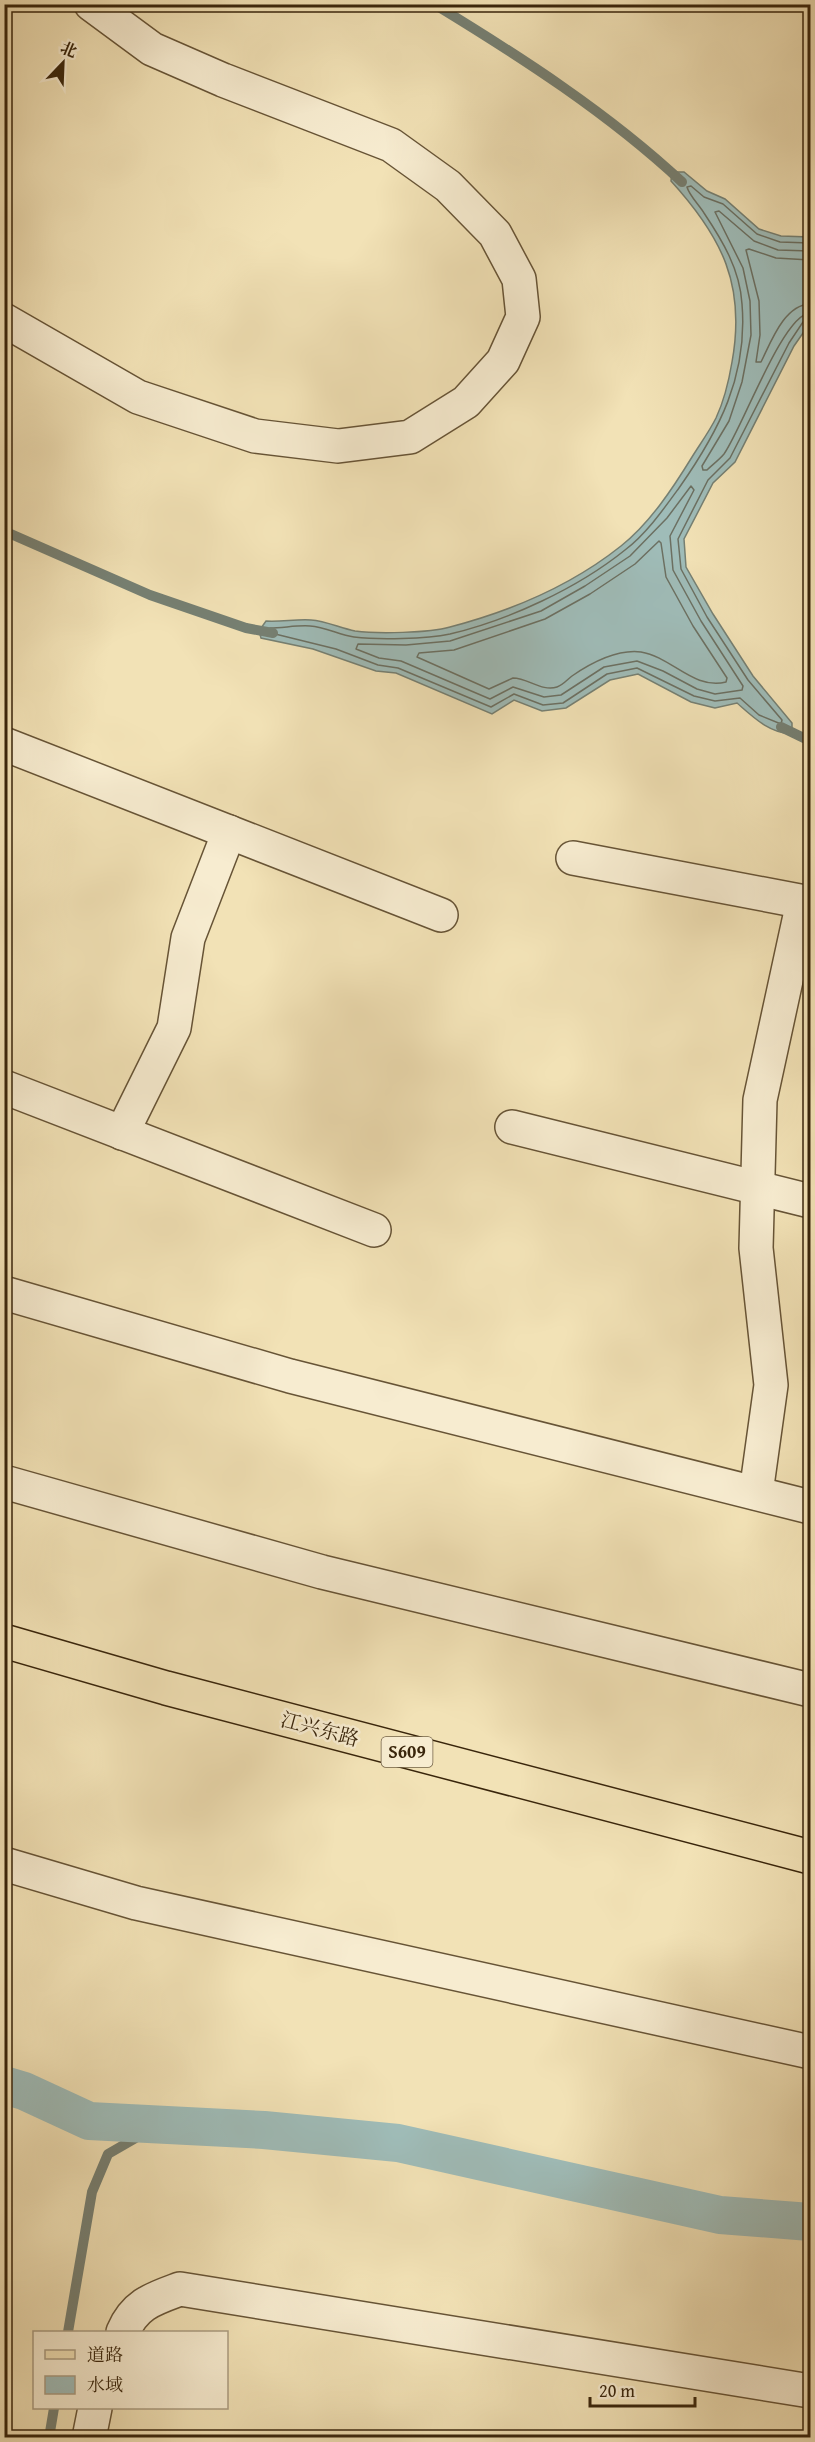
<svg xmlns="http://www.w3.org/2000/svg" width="815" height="2442" font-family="'Gentium Book Plus','Noto Serif SC',serif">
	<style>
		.water { fill: #9fbcb8; stroke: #768073; stroke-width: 1.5 }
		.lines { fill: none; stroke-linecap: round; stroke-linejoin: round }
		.shore { stroke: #6c7062; stroke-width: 1.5 }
		.stream { stroke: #768073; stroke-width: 10 }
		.canal { stroke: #9fbcb8; stroke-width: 38 }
		.minor-casing { stroke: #675436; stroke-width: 36 }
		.primary-casing { stroke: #39250b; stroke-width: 36 }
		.minor { stroke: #f7ecd0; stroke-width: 33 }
		.primary { stroke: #f2e2b6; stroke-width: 33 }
		.labels { text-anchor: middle; stroke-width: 5; stroke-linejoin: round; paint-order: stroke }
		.shield { fill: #f7ecd0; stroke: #726146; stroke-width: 1.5 }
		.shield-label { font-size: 18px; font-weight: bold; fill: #39250b }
		.street-label { font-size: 20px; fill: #39250b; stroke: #f7ecd0 }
	</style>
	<rect width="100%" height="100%" fill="#f2e2b6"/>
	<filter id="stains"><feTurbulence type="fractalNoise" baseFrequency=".00333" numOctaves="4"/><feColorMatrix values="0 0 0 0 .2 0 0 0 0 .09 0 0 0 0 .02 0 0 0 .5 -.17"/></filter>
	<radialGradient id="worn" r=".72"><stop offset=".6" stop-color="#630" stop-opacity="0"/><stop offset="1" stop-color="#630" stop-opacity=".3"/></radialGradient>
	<path class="water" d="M672 172H684L707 191 725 199 759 229 781 236 810 237V323L794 346 735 462 713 483 684 539 686 567 713 614 753 676 792 723V733C771 735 752 716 737 703L715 708 691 702 638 674 610 680 566 708 542 711 514 700 492 714 396 673 376 671 313 649 261 638 259 631 266 621C281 622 296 619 311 620 326 621 340 628 355 631 377 634 429 633 450 627 511 611 572 585 621 546 650 523 673 488 692 457 700 444 709 432 716 418 724 401 729 380 732 362 746 285 722 237 671 181Z"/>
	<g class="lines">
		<g class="shore">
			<path d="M810 243 780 242 757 234 723 204 704 197 691 186 687 187C689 195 699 205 704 213 722 240 740 269 742 304 748 376 719 431 679 488 663 510 646 534 625 550 578 588 509 620 450 634 426 639 378 640 354 637 339 635 326 627 310 626 297 625 283 628 270 628L267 632 336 649 378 665 398 668 491 707 514 694 543 705 563 703 607 674 637 668 694 696 715 701 740 698 759 715 781 724 782 720 748 680 707 617 681 569 678 539 708 480 730 458 789 343 803 322 810 320"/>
			<path d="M810 251 778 250 754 241 719 211 715 212 743 268 750 301 751 335 742 382 729 421 702 466 703 470H707C712 465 719 460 724 454 742 429 783 314 810 313"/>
			<path d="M810 260 776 258 749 249 746 250 759 301 760 335 756 362H761C771 342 784 305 810 304"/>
			<polygon points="691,486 694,490 670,536 673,570 701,621 743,686 742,690 715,694 697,689 663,671 637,661 604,667 561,695 544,697 513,687 490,699 401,661 379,658 356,649 358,644 406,645 450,641 541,611 585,586 630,556 667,518"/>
			<path d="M659 541 661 543 666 577 693 626 727 678 726 682C693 690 672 657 641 652 617 649 591 663 572 676 568 679 563 685 557 687 542 692 528 678 513 678L489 689 417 657 419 653 454 650 545 619 590 594 635 564Z"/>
		</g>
		<g class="stream">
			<path d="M434 4C521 57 608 113 682 182"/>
			<polyline points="4,531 150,595 246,628 273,633"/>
			<polyline points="781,727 810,741"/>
			<polyline points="68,2332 92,2192 108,2154 160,2124"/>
			<polyline points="49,2438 54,2408"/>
		</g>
		<polyline class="canal" points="4,2085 24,2091 89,2121 264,2130 398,2143 720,2215 810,2222"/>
		<g class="minor-casing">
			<g id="minor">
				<polyline points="4,320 138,397 255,436 338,446 410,437 466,402 503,361 523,317 519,279 495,234 448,186 391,145 223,80 152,49 91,4"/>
				<polyline points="4,744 441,915"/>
				<polyline points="573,858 810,903"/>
				<polyline points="4,1087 374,1230"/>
				<polyline points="512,1127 810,1201"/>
				<polyline points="122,1133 174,1028 188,938 229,832"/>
				<polyline points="4,1293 290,1376 810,1507"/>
				<polyline points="4,1482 322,1572 810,1690"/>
				<polyline points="756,1493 771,1385 756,1248 760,1100 803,902"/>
				<polyline points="4,1864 136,1903 810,2052"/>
				<path d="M123 2332C135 2304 153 2299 180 2289L810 2391"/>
				<polyline points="89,2438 95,2408"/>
			</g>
		</g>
		<g class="primary-casing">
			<polyline id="primary" points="4,1641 166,1688 810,1857"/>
		</g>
		<use href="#minor" class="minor"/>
		<use href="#primary" class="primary"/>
	</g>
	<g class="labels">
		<rect class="shield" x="381.5" y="1737" width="51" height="30" rx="4.5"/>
		<g class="shield-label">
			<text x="407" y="1758">S609</text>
		</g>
		<g class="street-label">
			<text transform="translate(320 1729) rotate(15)" y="7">江兴东路</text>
		</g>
	</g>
	<rect width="815" height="2442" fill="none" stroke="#f2e2b6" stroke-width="24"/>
	<rect x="6" y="6" width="803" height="2430" fill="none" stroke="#39250b" stroke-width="3"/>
	<rect x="12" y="12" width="791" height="2418" fill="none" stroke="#39250b" stroke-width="1.5"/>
	<rect x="33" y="2331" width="195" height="78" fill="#f7ecd0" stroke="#ab9c81" stroke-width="1.5"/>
	<rect x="45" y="2350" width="30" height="9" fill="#f2e2b6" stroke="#ab9c81" stroke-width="1.5"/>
	<text x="87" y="2361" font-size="18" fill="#39250b">道路</text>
	<rect x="45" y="2376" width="30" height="18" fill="#9fbcb8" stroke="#ab9c81" stroke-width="1.5"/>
	<text x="87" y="2391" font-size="18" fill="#39250b">水域</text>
	<g transform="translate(63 63) rotate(23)" stroke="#f7ecd0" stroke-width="4.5" paint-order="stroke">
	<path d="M0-4.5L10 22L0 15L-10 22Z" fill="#39250b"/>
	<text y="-9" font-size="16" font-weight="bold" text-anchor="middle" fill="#39250b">北</text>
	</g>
	<path d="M590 2397v9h105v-9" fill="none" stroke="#39250b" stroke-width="3"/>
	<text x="599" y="2397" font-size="18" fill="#39250b" stroke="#f7ecd0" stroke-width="4.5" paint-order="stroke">20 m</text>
	<rect width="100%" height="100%" filter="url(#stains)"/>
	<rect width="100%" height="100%" fill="url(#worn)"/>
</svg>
